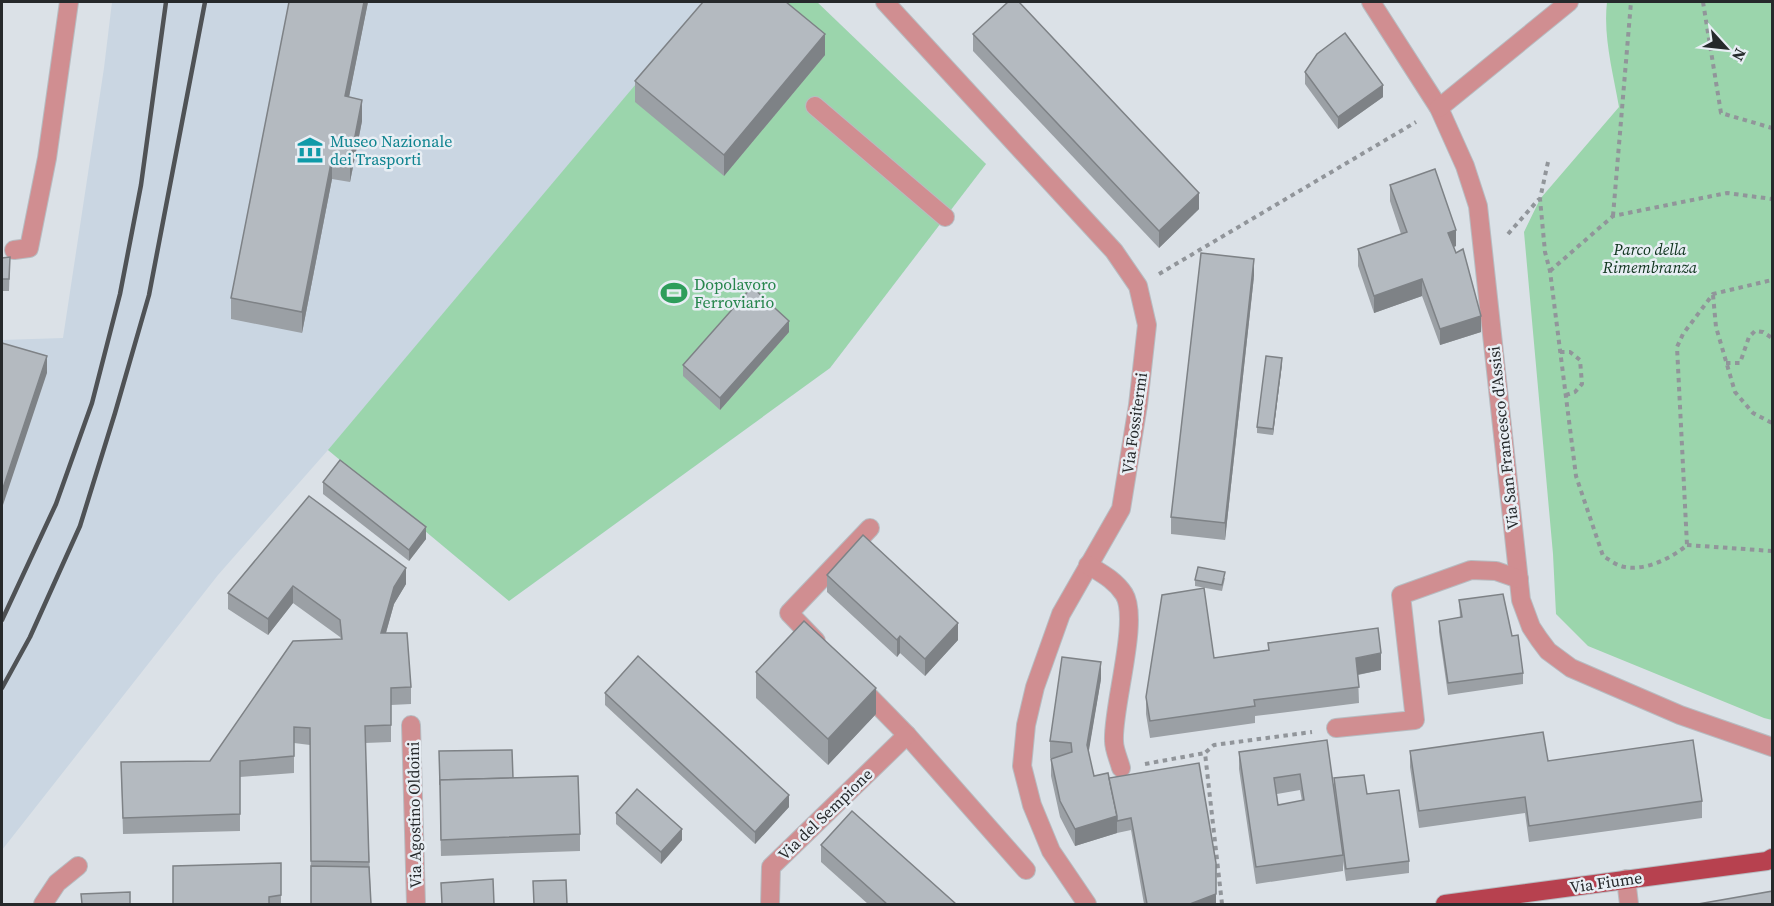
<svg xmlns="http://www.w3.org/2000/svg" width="1774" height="906" font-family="'Source Serif 4',serif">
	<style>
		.built { fill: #cad6e2 }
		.green { fill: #9bd5ac }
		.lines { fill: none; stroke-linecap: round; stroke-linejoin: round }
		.minor-casing { stroke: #b7bcc1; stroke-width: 20 }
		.major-casing { stroke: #b7bcc1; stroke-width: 20 }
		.path { stroke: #91959a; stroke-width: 4; stroke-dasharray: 4.5 4.5; stroke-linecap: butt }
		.minor { stroke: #d08e91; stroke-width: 18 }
		.major { stroke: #b7414f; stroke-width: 18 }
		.rail { stroke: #4f5255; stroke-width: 4.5 }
		.wall { fill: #9ba0a5; fill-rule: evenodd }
		.shaded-wall { fill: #7e8286 }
		.building { fill: #b4bac0; stroke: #7e8286; stroke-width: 1.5; fill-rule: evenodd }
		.labels { text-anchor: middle; stroke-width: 5; stroke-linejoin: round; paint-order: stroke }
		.culture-label { font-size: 16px; fill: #0d838f; stroke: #e8eef4; text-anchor: start }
		.park-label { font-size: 16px; font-style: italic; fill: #0d321b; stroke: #e8eef4 }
		.leisure-label { font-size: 16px; fill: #27864d; stroke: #e8eef4; text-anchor: start }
		.street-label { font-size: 16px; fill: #26292b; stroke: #e8eef4 }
	</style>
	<rect width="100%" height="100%" fill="#dbe1e7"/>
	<polygon class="built" points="112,2 817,2 986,164 830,368 509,601 328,450 218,575 2,850 2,340 63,338 104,68"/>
	<g class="green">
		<polygon points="705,2 817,2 986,164 830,368 509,601 328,450"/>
		<path d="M1607 2H1772V720L1764 718 1588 646 1556 614 1553 554 1524 232 1540 199 1619 107C1613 72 1603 37 1607 2Z"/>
	</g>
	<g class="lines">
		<g class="minor-casing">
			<g id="minor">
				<polyline points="885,2 1114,251 1138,286 1147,325 1138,405 1121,509 1061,614 1035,687 1026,725 1022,766 1032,805 1051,851 1087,904"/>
				<polyline points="1371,2 1439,108 1465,166 1478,206 1521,600 1531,627 1539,639 1548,651 1571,668 1680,715 1772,747"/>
				<polyline points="815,106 945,217"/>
				<polyline points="1439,108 1569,2"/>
				<polyline points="14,250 29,248 47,158 69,2"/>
				<path d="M1088 565C1101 573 1115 580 1124 594 1140 619 1112 708 1114 741 1114 750 1119 760 1121 768"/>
				<polyline points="816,641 789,613 870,528"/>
				<polyline points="860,687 907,735 1026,870"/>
				<polyline points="411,725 416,904"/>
				<polyline points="1336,728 1415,720 1401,595 1471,570 1496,571 1519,579"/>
				<polyline points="1626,879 1629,904"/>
				<polyline points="43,904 57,883 78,866"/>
				<polyline points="770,904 771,867 907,735"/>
			</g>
		</g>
		<g class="major-casing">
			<polyline id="major" points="1445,904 1767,861 1772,858"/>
		</g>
		<g class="path">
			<polyline points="1703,2 1721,113 1772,128"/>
			<path d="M1548 162 1540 199 1545 252 1550 271 1576 476 1603 556C1610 560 1617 566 1625 567 1645 571 1672 558 1687 545L1677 347 1683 334 1713 294 1772 280"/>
			<polyline points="1613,216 1631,2"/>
			<polyline points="1508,234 1539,199"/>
			<polyline points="1550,271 1613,216 1727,193 1772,199"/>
			<polyline points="1159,274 1416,122"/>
			<polyline points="1713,295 1716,327 1735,392 1753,413 1772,423"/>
			<polyline points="1560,352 1570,352 1580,360 1582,384 1575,392 1566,395"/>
			<polyline points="1726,363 1740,363 1749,337 1755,331 1763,332 1772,338"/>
			<polyline points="1687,545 1772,551"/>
			<polyline points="1145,764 1205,753"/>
			<polyline points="1222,904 1205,753 1214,745 1312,732"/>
		</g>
		<use href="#minor" class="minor"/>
		<use href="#major" class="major"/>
		<g class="rail">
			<polyline points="2,620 56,504 92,403 120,294 141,185 166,2"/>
			<polyline points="2,688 30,637 80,526 115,413 149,295 205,2"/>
		</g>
	</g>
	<g class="wall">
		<polygon points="368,2 349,97 362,121 350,182 332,179 302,333 231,319 231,298"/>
		<polygon points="973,34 1199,209 1159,248 973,51"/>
		<polygon points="825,55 724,176 635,102 635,81"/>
		<polygon points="1305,72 1383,97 1338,129 1305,84"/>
		<polygon points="1390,185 1456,246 1454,247 1481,332 1440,345 1422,296 1374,313 1358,266 1358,249 1401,234 1390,201"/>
		<polygon points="10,257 9,291 2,291 2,258"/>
		<polygon points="1254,276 1225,540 1171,534 1171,517"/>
		<polygon points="789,332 720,410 683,376 683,365"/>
		<polygon points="1282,364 1273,435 1257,433 1257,427"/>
		<polygon points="323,482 426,539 409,561 323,494"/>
		<polygon points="309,496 406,584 394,604 386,633 411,687 411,704 391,705 391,742 365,743 371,904 311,904 310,745 294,743 294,773 240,777 240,831 123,834 121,762 210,761 341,639 340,637 293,603 268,635 228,609 228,593"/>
		<polygon points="827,575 958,640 925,676 900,653 897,657 827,592"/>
		<polygon points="1225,578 1222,591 1195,586 1195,580"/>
		<polygon points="1459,600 1512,636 1523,673 1523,684 1448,695 1439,632 1439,621 1460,618"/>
		<polygon points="1214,658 1381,670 1358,675 1359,703 1255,716 1255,723 1150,738 1146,714 1146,697"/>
		<polygon points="756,672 876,714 828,765 756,698"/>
		<polygon points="1101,679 1088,753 1094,776 1109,778 1216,904 1144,904 1131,830 1117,833 1075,846 1060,817 1051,776 1051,759 1053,758 1050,758 1050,741"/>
		<polygon points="605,693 789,807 755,844 605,705"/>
		<path d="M1327 740 1334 790V778L1367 794 1409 861V873L1346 881 1343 861V871L1256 884 1239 769V752ZM1300 790 1302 801 1278 805 1277 794Z"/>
		<polygon points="439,751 513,778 580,834 580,851 441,856"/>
		<polygon points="1410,751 1548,761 1702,801 1702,818 1529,842 1525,813 1419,828 1410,767"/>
		<polygon points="616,813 682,840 661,864 616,824"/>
		<polygon points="821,845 956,904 868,904 821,862"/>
		<polygon points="281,863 281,904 173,904"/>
	</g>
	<g class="shaded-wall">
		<polygon points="364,2 368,2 345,117 345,96"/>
		<polygon points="825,34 825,55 724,176 724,155"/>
		<polygon points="1383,85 1383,97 1338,129 1338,117"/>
		<polygon points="362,100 362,121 350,182 350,162"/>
		<polygon points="332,158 332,179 302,333 302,312"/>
		<polygon points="1199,193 1199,209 1159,248 1159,231"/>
		<polygon points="1456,230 1456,246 1448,249 1448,233"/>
		<polygon points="1254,259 1254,276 1225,540 1225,523"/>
		<polygon points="1422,279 1422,296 1374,313 1374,296"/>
		<polygon points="1481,316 1481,332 1440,345 1440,329"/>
		<polygon points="789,321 789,332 720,410 720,398"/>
		<polygon points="47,356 47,373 2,508 2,491"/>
		<polygon points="1282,358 1282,364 1273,435 1273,429"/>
		<polygon points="426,527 426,539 409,561 409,550"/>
		<polygon points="406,568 406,584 394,604 381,650 381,633 394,587"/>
		<polygon points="293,586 293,603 268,635 268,619"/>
		<polygon points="958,623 958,640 925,676 925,659"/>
		<polygon points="900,636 900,653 897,657 897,640"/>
		<polygon points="1381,653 1381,670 1356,675 1356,658"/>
		<polygon points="1101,662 1101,679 1087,762 1087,745"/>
		<polygon points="876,688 876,714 828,765 828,739"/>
		<polygon points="789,795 789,807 755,844 755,832"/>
		<polygon points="1117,816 1117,833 1075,846 1075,829"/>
		<polygon points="682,829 682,840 661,864 661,852"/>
		<polygon points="1216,894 1216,904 1190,904"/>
	</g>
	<g class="building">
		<polygon points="289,2 364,2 345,96 362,100 350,162 332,158 302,312 231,298"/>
		<polygon points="703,2 786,2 825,34 724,155 635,81"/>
		<polygon points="1008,2 1019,2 1199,193 1159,231 973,34"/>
		<polygon points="1345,33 1383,85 1338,117 1305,72 1317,54"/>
		<polygon points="1435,169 1456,230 1448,233 1456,253 1463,249 1481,316 1440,329 1422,279 1374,296 1358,249 1407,232 1390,185"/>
		<polygon points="1201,253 1254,259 1225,523 1171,517"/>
		<polygon points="10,257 9,279 2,279 2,258"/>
		<polygon points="752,287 789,321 720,398 683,365"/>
		<polygon points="2,343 47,356 2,491"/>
		<polygon points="1266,356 1282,358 1273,429 1257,427"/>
		<polygon points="340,460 426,527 409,550 323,482"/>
		<polygon points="309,496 406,568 394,587 381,633 407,633 411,687 391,688 391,725 365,726 369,862 311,861 310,728 294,727 294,756 240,761 240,814 123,818 121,762 210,761 293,641 342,639 340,620 293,586 268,619 228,593"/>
		<polygon points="863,535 958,623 925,659 900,636 897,640 827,575"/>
		<polygon points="1198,567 1225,572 1222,585 1195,580"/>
		<polygon points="1204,588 1214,658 1269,650 1268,643 1378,628 1381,653 1356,658 1359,687 1254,700 1255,706 1150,721 1146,697 1162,595"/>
		<polygon points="1503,594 1512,636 1518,635 1523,673 1448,683 1439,621 1462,617 1459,600"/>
		<polygon points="804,621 876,688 828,739 756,672"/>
		<polygon points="638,656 789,795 755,832 605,693"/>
		<polygon points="1062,657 1101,662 1087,745 1094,776 1108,773 1117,816 1075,829 1060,801 1051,759 1072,752 1071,743 1050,741"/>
		<polygon points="1543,732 1548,761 1693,740 1702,801 1529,826 1525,797 1419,811 1410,751"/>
		<path d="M1327 740 1343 855 1256 867 1239 752ZM1300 774 1304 800 1278 805 1274 778Z"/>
		<polygon points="512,750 513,778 440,780 440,785 439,751"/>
		<polygon points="1199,763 1216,863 1216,894 1190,904 1147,904 1131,818 1117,821 1117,816 1109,778"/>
		<polygon points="1364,775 1367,794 1399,790 1409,861 1346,869 1334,778"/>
		<polygon points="578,776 580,834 441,840 440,780"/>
		<polygon points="637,789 682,829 661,852 616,813"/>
		<polygon points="852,811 956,904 887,904 821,845"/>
		<polygon points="281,863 281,895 269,897 269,904 173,904 173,866"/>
		<polygon points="311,866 369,867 371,904 311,904"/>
		<polygon points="493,879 494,904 442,904 441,883"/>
		<polygon points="566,880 567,904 534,904 533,881"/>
		<polygon points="1773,891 1773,904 1698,904"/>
		<polygon points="130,892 130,904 82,904 81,894"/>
	</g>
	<defs>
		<g id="museum-bare" transform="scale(2.07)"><path d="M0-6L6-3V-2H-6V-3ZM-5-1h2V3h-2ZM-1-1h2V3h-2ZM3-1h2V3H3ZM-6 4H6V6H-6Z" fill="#0f9aa8" stroke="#e8eef4" stroke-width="2.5" paint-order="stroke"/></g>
		<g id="stadium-bare" transform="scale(2.07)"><path d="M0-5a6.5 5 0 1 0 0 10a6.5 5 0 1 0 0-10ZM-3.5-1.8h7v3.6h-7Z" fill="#2e9e5b" stroke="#e8eef4" stroke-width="2.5" paint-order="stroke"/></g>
	</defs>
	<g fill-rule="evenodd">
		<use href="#museum-bare" x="310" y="150"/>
		<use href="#stadium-bare" x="674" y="293"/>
	</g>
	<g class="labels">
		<g class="culture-label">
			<text x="330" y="147">Museo Nazionale<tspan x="330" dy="18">dei Trasporti</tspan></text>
		</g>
		<g class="park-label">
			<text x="1650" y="255">Parco della<tspan x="1650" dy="18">Rimembranza</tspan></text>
		</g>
		<g class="leisure-label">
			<text x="694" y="290">Dopolavoro<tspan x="694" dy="18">Ferroviario</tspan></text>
		</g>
		<g class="street-label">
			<text transform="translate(1134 423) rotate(-82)" y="6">Via Fossitermi</text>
			<text transform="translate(1503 438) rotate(-96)" y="6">Via San Francesco d'Assisi</text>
			<text transform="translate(825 814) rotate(-44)" y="6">Via del Sempione</text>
			<text transform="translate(414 815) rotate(-91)" y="6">Via Agostino Oldoini</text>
			<text transform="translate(1606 882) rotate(-8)" y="6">Via Fiume</text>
		</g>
	</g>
	<rect width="1774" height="906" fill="none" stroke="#26292b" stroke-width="6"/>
	<g transform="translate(1726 48) rotate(117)" stroke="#e8eef4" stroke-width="4.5" paint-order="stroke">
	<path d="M0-4.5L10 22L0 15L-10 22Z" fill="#26292b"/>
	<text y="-9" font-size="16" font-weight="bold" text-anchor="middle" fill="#26292b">N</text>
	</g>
</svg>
